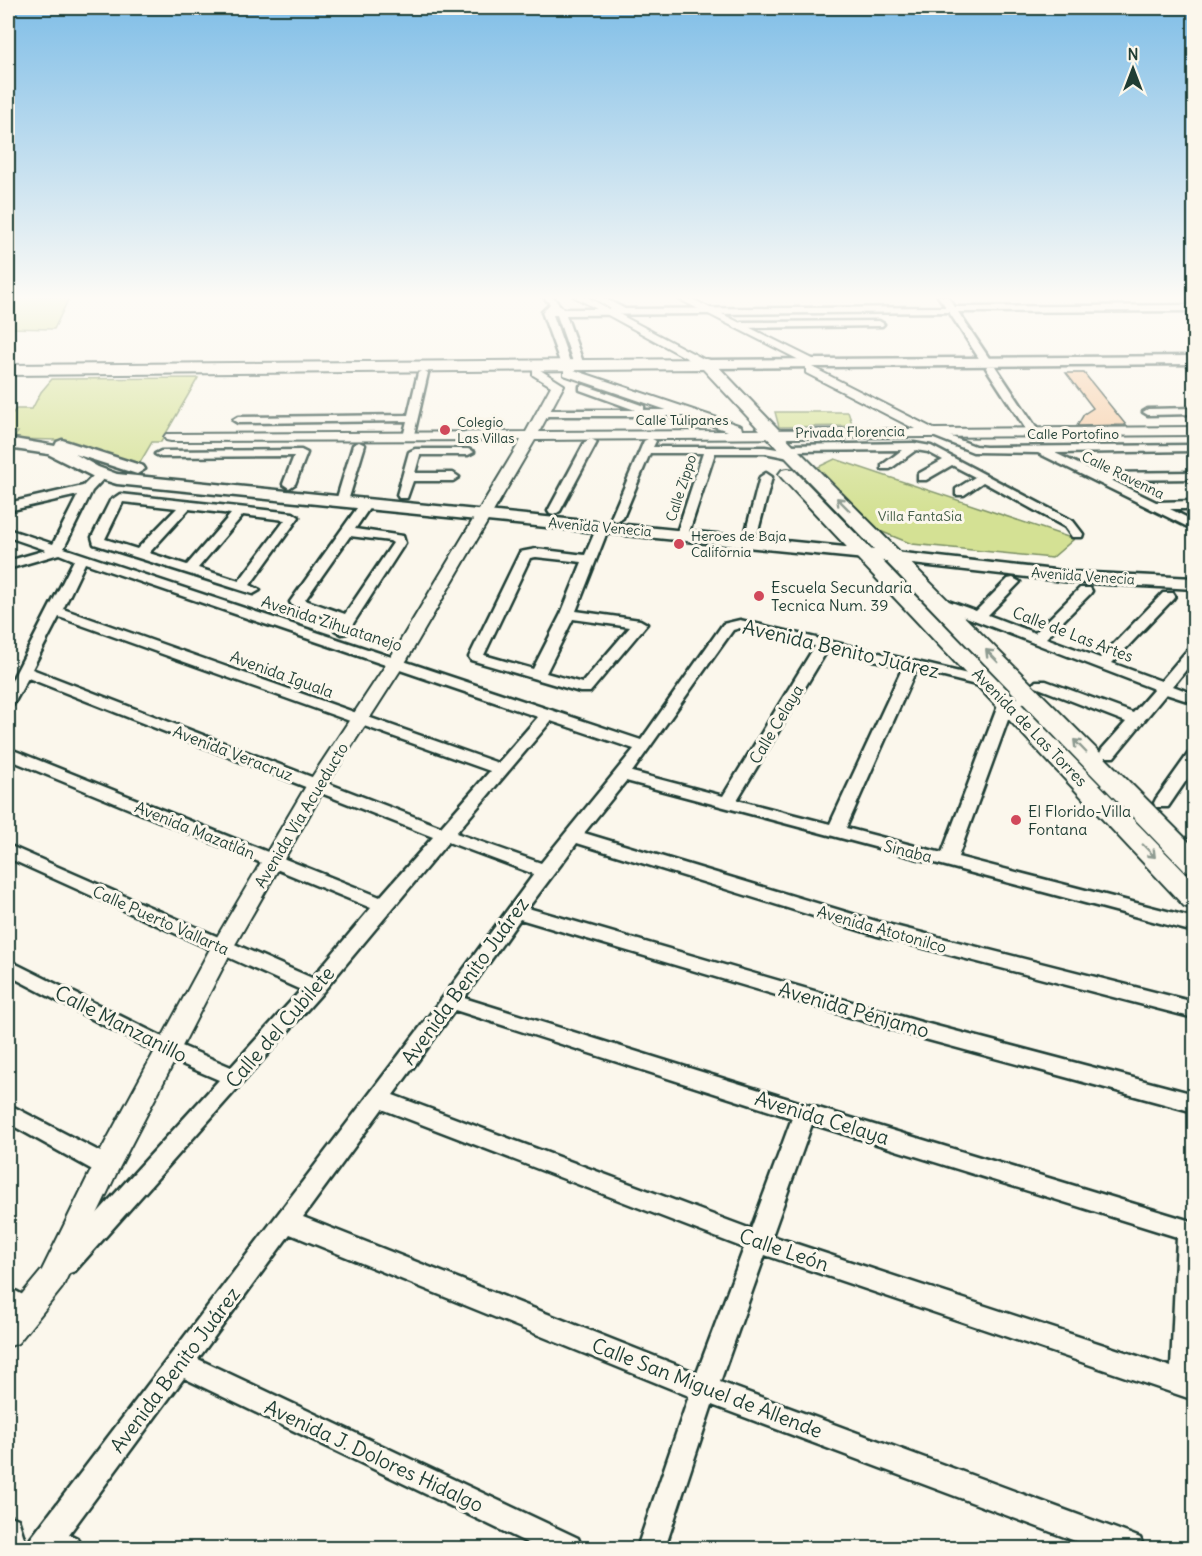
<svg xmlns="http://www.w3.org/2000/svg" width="1202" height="1556" font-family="Delius,sans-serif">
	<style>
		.green { fill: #d4e194; stroke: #7a8f64; stroke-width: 1.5 }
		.building { fill: #f6cca5; stroke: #1f3d34; stroke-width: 1.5 }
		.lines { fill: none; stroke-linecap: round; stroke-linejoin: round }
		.minor-casing { stroke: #1f3d34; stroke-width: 5 }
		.tertiary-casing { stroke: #1f3d34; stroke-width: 4 }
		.secondary-casing { stroke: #1f3d34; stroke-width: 5 }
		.primary-casing { stroke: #1f3d34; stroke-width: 4 }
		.minor { fill: #fbf7ec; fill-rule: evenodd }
		.tertiary { fill: #fbf7ec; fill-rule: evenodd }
		.secondary { fill: #fbf7ec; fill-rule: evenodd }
		.primary { fill: #fbf7ec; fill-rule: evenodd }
		.oneway { stroke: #8d9a90 }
		.poi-dot { fill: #d1495b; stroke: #fbf7ec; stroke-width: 2 }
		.labels { text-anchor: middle; stroke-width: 6; stroke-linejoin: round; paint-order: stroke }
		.far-street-label { font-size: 14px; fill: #1f3d34; stroke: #fbf7ec }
		.far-poi-label { font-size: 14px; fill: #1f3d34; stroke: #fbf7ec; text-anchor: start }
		.far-park-label { font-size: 14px; fill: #435e47; stroke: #fbf7ec }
		.poi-label { font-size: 16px; fill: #1f3d34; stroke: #fbf7ec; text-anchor: start }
		.street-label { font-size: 16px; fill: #1f3d34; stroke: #fbf7ec }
		.near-street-label { font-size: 20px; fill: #1f3d34; stroke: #fbf7ec }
	</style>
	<rect width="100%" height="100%" fill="#fbf7ec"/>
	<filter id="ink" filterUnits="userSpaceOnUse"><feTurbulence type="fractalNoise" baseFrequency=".0167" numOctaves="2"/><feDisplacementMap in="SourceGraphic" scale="12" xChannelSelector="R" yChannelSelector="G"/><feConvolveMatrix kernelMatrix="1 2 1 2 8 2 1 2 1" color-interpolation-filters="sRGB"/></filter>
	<g filter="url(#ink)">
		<g class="green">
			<polygon points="8,296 70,296 54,329 8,328"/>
			<polygon points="198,378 161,442 152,442 138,466 57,440 13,439 18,432 8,432 8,419 16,409 32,409 41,392 52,379"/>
			<polygon points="775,412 848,412 853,426 779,427"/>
			<polygon points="835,459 1074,539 1052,558 912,544 875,529 814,469"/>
		</g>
		<polygon class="building" points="1066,373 1084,373 1126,425 1077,426 1084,414 1093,408"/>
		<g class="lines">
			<g class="minor-casing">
				<g id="minor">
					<polygon points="543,296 552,296 563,309 611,309 590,296 600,296 625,309 946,307 938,296 947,296 955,307 1194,305 1194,311 958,312 991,361 986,364 982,363 949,312 566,315 584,365 579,368 574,365 557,315 553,315 571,365 566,368 561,365 542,312 550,304"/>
					<polygon points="879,321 884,324 882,326 741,328 736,325 741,322"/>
					<polygon points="987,366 995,366 1039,432 1037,434 1029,434 986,368"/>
					<polygon points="423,370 428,373 413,439 405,439 403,437 407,421 238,423 233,420 238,417 408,415 418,373"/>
					<polygon points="584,385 644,406 644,410 687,410 692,413 687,416 544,416 539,413 544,410 635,410 580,390 580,386"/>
					<polygon points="1194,408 1194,414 1148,415 1143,412 1148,409"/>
					<polygon points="934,430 975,446 986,447 1194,445 1194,451 1055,453 1097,473 1194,472 1194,479 1111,480 1156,502 1194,501 1194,509 1170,509 1194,521 1194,530 1038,453 973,452 930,435 930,431"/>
					<polygon points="650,438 656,441 653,447 765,447 783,450 783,446 787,445 914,443 931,446 1073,521 1083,534 1082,537 1072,537 1065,527 983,482 964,495 956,495 956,489 975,477 952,465 926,480 918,480 918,474 943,460 928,452 916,450 890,469 882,469 882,465 902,450 788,451 800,456 794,459 765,453 715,453 688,535 682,539 676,535 703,453 650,453 623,518 617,522 611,518 644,441"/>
					<polygon points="591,439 597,442 560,511 554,515 550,514 548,511 585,442"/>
					<polygon points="359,442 365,445 348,501 342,505 338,504 336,501 353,445"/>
					<polygon points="415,449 468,449 474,452 468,455 420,455 415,473 453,473 459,477 453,481 413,481 407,498 399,498 397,495 409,452"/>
					<polygon points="301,450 307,453 295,484 289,488 283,484 294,456 161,457 155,454 161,451"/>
					<path d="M101 471 107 475 92 491 64 548 641 740 723 624 740 620 993 680 996 683 988 688 916 670 846 828 942 853 999 703 1007 698H1022L1025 701 1022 704 1013 706 958 857 1194 918V932L626 781 584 833 879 922 1194 1002V1018L878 936 577 843 528 908 921 1022 1194 1094V1112L921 1038 520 919 464 998 805 1104 1194 1222V1400L765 1255 720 1382 1130 1534 1140 1538 1144 1548H1094L712 1405 665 1548H637L689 1396 290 1234 198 1359 578 1538 582 1548H538L184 1378 69 1534 77 1538 81 1548H8V1515L18 1519 27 1547 31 1538 444 996 534 874 448 842 322 993 75 1271 67 1274 59 1271 55 1263 59 1255 219 1080 163 1056 8 975V960L177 1044 231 1067 301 990 8 858V845L312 978 371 908 8 759V748L380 897 433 837 28 678 13 705 8 706V688L74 560 59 554 8 569V561L46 550 8 537V529L53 544 78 495 8 511V503L83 486 97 472ZM85 563 538 717 498 763 63 609ZM59 617 490 771 441 827 32 669ZM740 628 815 646 723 796 632 772 733 630ZM828 649 903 667 830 824 737 800ZM551 721 634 749 541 863 456 833ZM455 1010 792 1118 751 1229 393 1095ZM382 1109 744 1248 697 1373 303 1217ZM812 1124 1177 1237 1171 1367 772 1236Z"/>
					<polygon points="766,473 772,477 758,531 752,535 748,534 746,531 760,477"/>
					<path d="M120 494 293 513 299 517 250 585 260 590 253 594 94 544 92 537 110 501ZM123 502 177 508 137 549 105 539ZM189 509 231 514 187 565 149 553ZM243 515 285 520 239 581 198 568Z"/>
					<path d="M366 500 372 504 355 529 403 536 405 543 347 633 342 634 335 630 340 622 292 605 290 602 362 501ZM350 536 390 541 393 543 345 614 305 600Z"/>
					<path d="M603 523 609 527 576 611 640 620 647 624 590 692H580L471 660 469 657 520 552 536 549 585 555 597 527ZM536 557 582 562 561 614 533 669 484 655 530 558ZM573 619 630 627 582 683 546 673Z"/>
					<polygon points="1013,578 1020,582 988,615 1035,633 1080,588 1090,588 1092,591 1090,594 1046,638 1100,658 1163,593 1173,593 1175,596 1173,599 1112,663 1161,681 1189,648 1194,647 1194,660 1173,686 1194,694 1194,703 1166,694 1114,757 1102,757 1100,753 1102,749 1126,722 1036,687 1033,684 1036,681 1046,681 1133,713 1154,689 935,605 933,602 940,598 976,611 1008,579"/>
					<polygon points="1194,753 1194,769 1168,807 1156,807 1154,803 1156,799 1188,754"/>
					<polygon points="8,1104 114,1159 117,1166 114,1173 106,1176 98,1173 8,1123"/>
					<polygon points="8,1287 36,1302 39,1310 36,1318 27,1322 8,1311"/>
				</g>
			</g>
			<g class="tertiary-casing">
				<g id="tertiary">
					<polygon points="573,296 585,296 713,364 707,368 703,367"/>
					<polygon points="673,296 686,296 821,363 819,366 811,366"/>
					<polygon points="810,366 934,429 1194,427 1194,435 535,440 405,663 326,786 233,948 117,1172 62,1288 18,1343 8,1347 8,1311 42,1270 97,1158 211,947 306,786 387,663 521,440 171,441 166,440 164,437 166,434 526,432 551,386 533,375 533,369 537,368 564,385 539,432 728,431 564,375 564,369 568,368 741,426 742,430 915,429 806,373 806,367"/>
				</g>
			</g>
			<g class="secondary-casing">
				<g id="secondary">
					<polygon points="1194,356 1194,364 707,368 700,364 707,360"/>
					<polygon points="8,438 55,446 57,442 62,440 143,466 145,469 137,474 75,454 98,467 117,474 895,552 1072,572 1194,578 1194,589 1072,582 895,562 117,484 94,477 48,454 8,448"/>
				</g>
			</g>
			<g class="primary-casing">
				<g id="primary">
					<polygon points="707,359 713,361 800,452 1194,847 1194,872 1184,870 788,460 703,369 8,375 8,365"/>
					<polygon points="788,469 794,470 1194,882 1194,909 1184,906 782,478 779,474 782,470"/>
				</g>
			</g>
			<use href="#minor" class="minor"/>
			<use href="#tertiary" class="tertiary"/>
			<use href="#secondary" class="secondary"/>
			<use href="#primary" class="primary"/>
		</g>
		<defs><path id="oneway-shaft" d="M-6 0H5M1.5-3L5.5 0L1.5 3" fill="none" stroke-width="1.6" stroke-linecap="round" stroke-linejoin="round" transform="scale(1.5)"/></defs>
		<g class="oneway">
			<use href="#oneway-shaft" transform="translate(843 504) rotate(-135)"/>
			<use href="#oneway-shaft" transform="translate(992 656) rotate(-134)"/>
			<use href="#oneway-shaft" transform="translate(1080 746) rotate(-134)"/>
			<use href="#oneway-shaft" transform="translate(1149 851) rotate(46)"/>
		</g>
	</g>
	<linearGradient id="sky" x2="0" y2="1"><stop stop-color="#80bee7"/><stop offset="0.58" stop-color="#fdfbf6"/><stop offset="1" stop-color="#fdfbf6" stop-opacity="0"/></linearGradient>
	<rect width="1202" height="513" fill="url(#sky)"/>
	<g class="poi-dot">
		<circle cx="445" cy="430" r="6"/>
		<circle cx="679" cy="544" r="6"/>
		<circle cx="759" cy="596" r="6"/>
		<circle cx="1016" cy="820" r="6"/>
	</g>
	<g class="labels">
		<g class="far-street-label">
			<text x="682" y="425">Calle Tulipanes</text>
			<text transform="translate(850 432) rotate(-1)" y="5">Privada Florencia</text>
			<text x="1073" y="439">Calle Portofino</text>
			<text transform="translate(1123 475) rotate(26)" y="5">Calle Ravenna</text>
			<text transform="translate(681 488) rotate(-72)" y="5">Calle Zippo</text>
			<text transform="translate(600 527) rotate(5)" y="5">Avenida Venecia</text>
			<text transform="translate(1083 576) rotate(4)" y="5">Avenida Venecia</text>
		</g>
		<g class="far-poi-label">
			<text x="457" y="427">Colegio<tspan x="457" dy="16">Las Villas</tspan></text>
			<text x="691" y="541">Heroes de Baja<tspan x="691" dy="16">California</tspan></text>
		</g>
		<g class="far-park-label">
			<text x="920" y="521">Villa FantaSia</text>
		</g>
		<g class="poi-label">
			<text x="771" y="593">Escuela Secundaria<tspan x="771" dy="18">Tecnica Num. 39</tspan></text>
			<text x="1028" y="817">El Florido-Villa<tspan x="1028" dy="18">Fontana</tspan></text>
		</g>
		<g class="street-label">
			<text transform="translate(332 623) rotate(18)" y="6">Avenida Zihuatanejo</text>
			<text transform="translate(1073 634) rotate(21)" y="6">Calle de Las Artes</text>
			<text transform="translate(282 674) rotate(20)" y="6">Avenida Iguala</text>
			<text transform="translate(776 724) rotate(-59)" y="6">Calle Celaya</text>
			<text transform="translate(1030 727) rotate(46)" y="6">Avenida de Las Torres</text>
			<text transform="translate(233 753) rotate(21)" y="6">Avenida Veracruz</text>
			<text transform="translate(301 815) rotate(-59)" y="6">Avenida Vía Acueducto</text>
			<text transform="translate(195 830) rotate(22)" y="6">Avenida Mazatlán</text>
			<text transform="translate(908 851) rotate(14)" y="6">Sinaba</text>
			<text transform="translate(161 920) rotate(24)" y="6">Calle Puerto Vallarta</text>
			<text transform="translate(882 929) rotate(16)" y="6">Avenida Atotonilco</text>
		</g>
		<g class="near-street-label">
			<text transform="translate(841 649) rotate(13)" y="7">Avenida Benito Juárez</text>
			<text transform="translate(465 981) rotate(-54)" y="7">Avenida Benito Juárez</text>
			<text transform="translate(854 1010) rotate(16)" y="7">Avenida Pénjamo</text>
			<text transform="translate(121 1024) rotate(27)" y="7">Calle Manzanillo</text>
			<text transform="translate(280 1027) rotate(-49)" y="7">Calle del Cubilete</text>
			<text transform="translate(822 1118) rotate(17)" y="7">Avenida Celaya</text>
			<text transform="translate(784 1250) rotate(19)" y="7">Calle León</text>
			<text transform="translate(175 1370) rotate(-53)" y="7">Avenida Benito Juárez</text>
			<text transform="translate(707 1388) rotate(21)" y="7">Calle San Miguel de Allende</text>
			<text transform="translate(374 1456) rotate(25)" y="7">Avenida J. Dolores Hidalgo</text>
		</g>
	</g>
	<rect width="1202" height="1556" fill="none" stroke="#fbf7ec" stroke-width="30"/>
	<rect x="15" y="15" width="1172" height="1526" fill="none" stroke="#1f3d34" stroke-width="2" filter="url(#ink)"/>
	<g transform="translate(1133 69)" stroke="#fbf7ec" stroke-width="4.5" paint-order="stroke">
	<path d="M0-4.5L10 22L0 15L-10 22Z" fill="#1f3d34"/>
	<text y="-9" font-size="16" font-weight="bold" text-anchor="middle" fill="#1f3d34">N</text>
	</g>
</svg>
